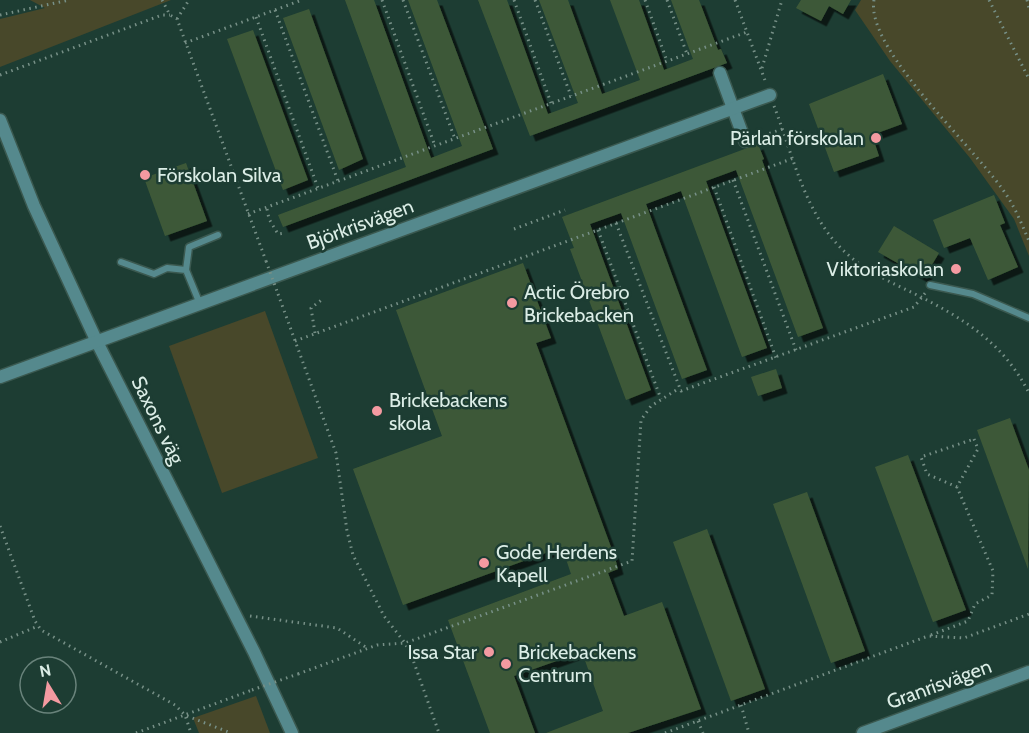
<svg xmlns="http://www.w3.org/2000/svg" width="1029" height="733" font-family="Cabin,sans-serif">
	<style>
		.green { fill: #48482a }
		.building { fill: #3e5937; filter: url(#shadow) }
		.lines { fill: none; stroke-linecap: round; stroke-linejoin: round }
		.lane-casing { stroke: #3b5950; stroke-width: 9 }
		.street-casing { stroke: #3b5950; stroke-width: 15 }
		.path { stroke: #779087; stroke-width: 3; stroke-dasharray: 1.5 4.5; stroke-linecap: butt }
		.lane { stroke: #55898d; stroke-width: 6 }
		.street { stroke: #55898d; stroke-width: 12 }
		.path-bridge { stroke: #779087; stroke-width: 3; stroke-dasharray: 1.5 4.5; stroke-linecap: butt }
		.poi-dot { fill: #f49aa1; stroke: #1d3d33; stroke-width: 2 }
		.labels { text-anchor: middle; stroke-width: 5; stroke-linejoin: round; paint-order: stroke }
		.poi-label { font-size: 20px; fill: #dbede6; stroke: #1d3d33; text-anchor: start }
		.street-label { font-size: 20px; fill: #dbede6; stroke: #1d3d33 }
	</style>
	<defs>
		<filter id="shadow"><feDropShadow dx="5.5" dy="5.5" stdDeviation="0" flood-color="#0009"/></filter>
	</defs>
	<rect width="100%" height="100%" fill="#1d3d33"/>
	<g class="green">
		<polygon points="30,0 171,0 0,67 0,19 45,8"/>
		<polygon points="861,0 1029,0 1029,256 1014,219 970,158 890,61 855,10"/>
		<polygon points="265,311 318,458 222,493 169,346"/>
		<polygon points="256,696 270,733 199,733 193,718"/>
	</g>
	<g class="building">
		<polygon points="345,0 374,0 431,158 462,146 408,0 437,0 493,149 283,227 278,215 406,167"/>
		<polygon points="478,0 507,0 548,114 578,103 539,0 568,0 602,94 640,80 610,0 639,0 664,70 693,59 671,0 699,0 718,50 721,49 727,63 530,136"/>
		<polygon points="801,0 851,0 843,14 829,6 821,21 796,8"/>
		<polygon points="309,9 363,159 339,170 283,18"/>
		<polygon points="253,30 308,180 283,190 227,39"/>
		<polygon points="883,74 902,124 872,135 879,156 834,172 809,104"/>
		<polygon points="758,144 764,159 762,160 823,328 798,337 736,170 706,181 767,348 742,357 681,191 646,204 707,370 682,379 621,213 590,224 651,390 626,400 570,249 574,248 562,217"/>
		<polygon points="186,163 207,221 165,236 144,178"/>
		<polygon points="994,195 1005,223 1000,225 1018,267 988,280 970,238 944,248 933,220"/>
		<polygon points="894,226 939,253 924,278 878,252"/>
		<polygon points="523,263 551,338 536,343 615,558 618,569 608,573 624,616 662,602 701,709 628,733 546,733 603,711 582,652 514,676 535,733 490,733 448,620 571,574 562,547 403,605 353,469 442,436 396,310"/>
		<polygon points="776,369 782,388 758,396 751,377"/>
		<polygon points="1010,418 1029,470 1028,569 977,430"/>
		<polygon points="908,455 966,610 933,622 875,467"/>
		<polygon points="807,492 865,651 831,663 773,504"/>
		<polygon points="707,529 765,689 731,701 673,542"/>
	</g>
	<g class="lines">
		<g class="lane-casing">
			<g id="lane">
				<polyline points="121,262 154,274 167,268 186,270 200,304"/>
				<polyline points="186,270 189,247 218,235"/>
				<polyline points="930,285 973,294 1029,318"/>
			</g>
		</g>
		<g class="street-casing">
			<g id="street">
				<polyline points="720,73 745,141"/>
				<polyline points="0,120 34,206 97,342 254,652 292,733"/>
				<polyline points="0,377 770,95"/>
				<polyline points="863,733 1029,672"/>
			</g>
		</g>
		<g class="path">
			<polyline points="162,0 170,15 177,19 266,261"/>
			<polyline points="382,0 435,146"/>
			<polyline points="403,0 455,139"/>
			<polyline points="514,0 551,103"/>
			<polyline points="535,0 571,96"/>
			<polyline points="645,0 667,61"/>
			<polyline points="667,0 687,54"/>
			<polyline points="735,0 766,83"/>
			<path d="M874 0C865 51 981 152 1009 199 1017 212 1023 227 1029 241"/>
			<polyline points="989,0 1029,79"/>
			<polyline points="1027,0 1029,8"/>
			<polyline points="275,10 338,181"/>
			<polyline points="0,15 69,0"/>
			<polyline points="256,17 318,188"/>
			<polyline points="177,19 189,0"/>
			<polyline points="185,43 302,0"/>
			<polyline points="762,68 782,0"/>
			<polyline points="0,75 162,15 170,15"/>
			<path d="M774 106C793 155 805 216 846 253 866 271 890 282 913 293 963 318 1003 342 1029 393"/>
			<polyline points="758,137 783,129"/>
			<polyline points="733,180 796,350"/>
			<polyline points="714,187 776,358"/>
			<polyline points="267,209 269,219 278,234 285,233"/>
			<polyline points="248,214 747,32"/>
			<polyline points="616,223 681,391 914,307 926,292"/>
			<polyline points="514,229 565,210"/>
			<polyline points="598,230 661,399"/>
			<polyline points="278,294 336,453 347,531 353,555 384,616 405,643 412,657 439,733"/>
			<polyline points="315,333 311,308 324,298"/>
			<polyline points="295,341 794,158"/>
			<polygon points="974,439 978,449 957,487 927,474 921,457"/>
			<polyline points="0,526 35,621 41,630 175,705 185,715 191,733"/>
			<polyline points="250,616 337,628 367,648"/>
			<polyline points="931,635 968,621 975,604 992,595 993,571 957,487"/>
			<polyline points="0,642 38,626"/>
			<polyline points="298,674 377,645 405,643 632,561 641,420 651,406 678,389"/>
			<polyline points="741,705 749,733"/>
			<polyline points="187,716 231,733"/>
			<polyline points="698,721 703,733"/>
			<polyline points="136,733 252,690"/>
			<polyline points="665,733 928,636 964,638 1029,614"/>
		</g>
		<use href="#lane" class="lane"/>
		<use href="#street" class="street"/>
		<g class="path-bridge">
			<polyline points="266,261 278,294"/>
			<polyline points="252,690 298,674"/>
		</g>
	</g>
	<g class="poi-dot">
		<circle cx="876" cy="138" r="6"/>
		<circle cx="145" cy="175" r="6"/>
		<circle cx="956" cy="269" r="6"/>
		<circle cx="512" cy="303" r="6"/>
		<circle cx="377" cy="411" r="6"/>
		<circle cx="484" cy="563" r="6"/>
		<circle cx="489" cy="652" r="6"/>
		<circle cx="506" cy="664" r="6"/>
	</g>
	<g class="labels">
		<g class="poi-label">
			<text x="864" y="145" text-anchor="end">Pärlan förskolan</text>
			<text x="157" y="182">Förskolan Silva</text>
			<text x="944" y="276" text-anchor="end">Viktoriaskolan</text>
			<text x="524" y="299">Actic Örebro<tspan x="524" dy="23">Brickebacken</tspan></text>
			<text x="389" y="407">Brickebackens<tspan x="389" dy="23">skola</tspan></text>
			<text x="496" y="559">Gode Herdens<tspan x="496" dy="23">Kapell</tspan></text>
			<text x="477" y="659" text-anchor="end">Issa Star</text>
			<text x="518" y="659">Brickebackens<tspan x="518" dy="23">Centrum</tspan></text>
		</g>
		<g class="street-label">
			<text transform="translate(360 224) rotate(-20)" y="7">Björkrisvägen</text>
			<text transform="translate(158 420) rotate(64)" y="7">Saxons väg</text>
			<text transform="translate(939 684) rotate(-20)" y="7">Granrisvägen</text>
		</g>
	</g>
	<g transform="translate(48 685) rotate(349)"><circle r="28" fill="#1d3d33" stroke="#69837b" stroke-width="1.5"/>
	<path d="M0-4.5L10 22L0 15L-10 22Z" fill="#f49aa1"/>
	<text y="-9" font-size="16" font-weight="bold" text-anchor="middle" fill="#dbede6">N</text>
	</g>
</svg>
